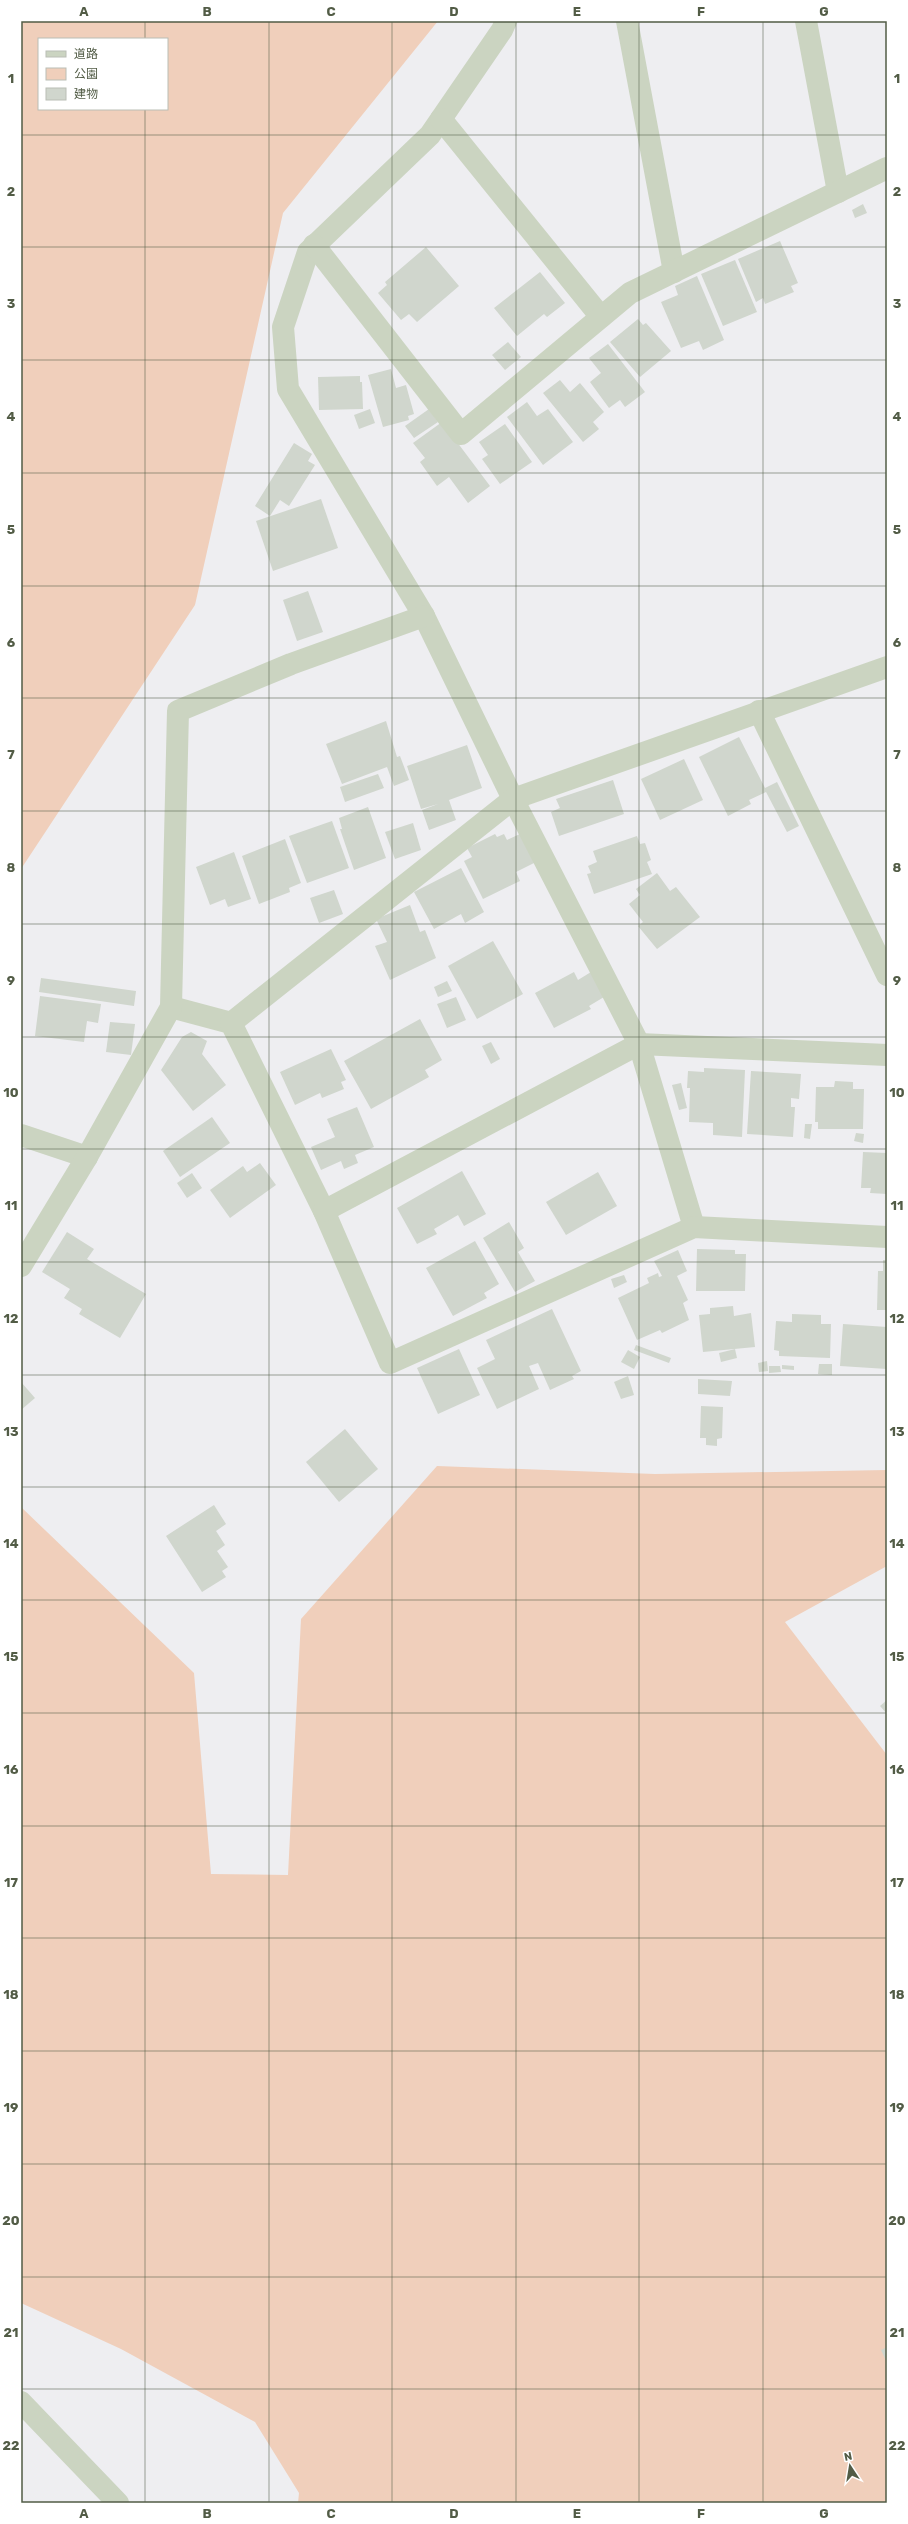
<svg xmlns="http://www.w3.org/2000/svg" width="908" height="2524" font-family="Rubik,'Noto Sans JP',sans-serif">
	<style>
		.green { fill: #f0cfbb; fill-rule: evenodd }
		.building { fill: #d0d6cd }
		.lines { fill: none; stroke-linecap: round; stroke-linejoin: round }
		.street { stroke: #cbd4c1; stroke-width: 22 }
		.grid { fill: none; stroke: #525c46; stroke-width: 1; stroke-opacity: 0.55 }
		.neatline { fill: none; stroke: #525c46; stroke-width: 1.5 }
		.grid-label { font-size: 13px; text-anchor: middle; font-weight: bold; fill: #525c46 }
	</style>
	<rect width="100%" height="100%" fill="#eeeef1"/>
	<g class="green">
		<path d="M21 21H438L283 213 195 605 21 869ZM39 39H167V109H39Z"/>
		<polygon points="437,1466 655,1474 887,1470 887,1566 785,1622 887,1755 887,2503 298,2503 299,2493 255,2422 121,2349 21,2303 21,1507 194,1673 211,1874 288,1875 301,1619"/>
	</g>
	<g class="building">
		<polygon points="863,204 867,213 855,218 852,210"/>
		<polygon points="780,241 798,283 791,286 794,292 765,304 763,298 756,302 738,259"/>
		<polygon points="426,247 459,286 417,322 409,314 401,320 378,293 387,285 385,282"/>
		<polygon points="735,260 757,312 723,326 701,274"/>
		<polygon points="540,272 565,303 547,317 544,314 517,336 494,308"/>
		<polygon points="697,276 724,340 703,350 699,341 681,348 661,302 678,295 675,286"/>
		<polygon points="638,319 643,325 646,323 671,351 640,377 610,342"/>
		<polygon points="508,342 521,357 505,370 492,355"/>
		<polygon points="608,344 645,392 625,407 620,400 609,408 590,382 601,373 589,358"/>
		<polygon points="391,369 396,388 406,385 414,414 408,416 409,420 383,427 368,375"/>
		<polygon points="360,376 360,382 362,382 363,409 319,410 318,377"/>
		<polygon points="560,380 570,392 580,383 604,412 593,422 599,429 583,442 543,393"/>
		<polygon points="527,402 537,416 548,409 573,442 543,465 507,417"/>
		<polygon points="370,409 375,423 359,429 354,415"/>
		<polygon points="429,409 438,422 414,438 405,426"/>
		<polygon points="442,422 490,486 468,503 449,477 437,486 420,462 425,458 413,443"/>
		<polygon points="505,424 532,462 500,484 482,459 488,455 479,442"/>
		<polygon points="294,443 312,454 308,461 315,465 289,506 280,500 270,516 255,506"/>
		<polygon points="321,499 338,548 273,571 256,521"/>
		<polygon points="308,591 323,632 297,641 283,600"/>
		<polygon points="386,721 397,757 400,756 409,780 394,786 387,767 342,784 326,744"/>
		<polygon points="739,737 765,788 777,782 799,826 787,832 766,792 749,800 751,804 728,816 699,757"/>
		<polygon points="467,745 482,788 449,800 456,820 429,830 422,810 438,804 421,809 407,766"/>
		<polygon points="684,759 703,800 660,820 641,779"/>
		<polygon points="378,774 384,788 345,802 340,787"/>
		<polygon points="613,780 624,814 559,836 551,812 560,808 556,799"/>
		<polygon points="368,807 386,858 354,870 340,829 342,829 339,818"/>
		<polygon points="332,821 349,868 307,883 289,836"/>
		<polygon points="413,823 421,850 395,859 385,832"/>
		<polygon points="522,833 536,862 516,872 520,881 483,899 464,861 472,857 467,848 495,834 497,837 504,834 507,840"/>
		<polygon points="637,836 640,844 645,843 651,860 647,862 652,874 594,894 587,874 591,873 588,866 597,862 593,851"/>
		<polygon points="285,839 301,883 289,888 290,892 259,904 242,856"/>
		<polygon points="234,852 251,899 228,907 225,899 210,905 196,867"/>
		<polygon points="461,868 484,912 465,923 461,914 434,929 414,892"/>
		<polygon points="657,873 670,891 676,887 700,917 657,949 638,926 643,922 629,904 640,895 636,889"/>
		<polygon points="334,890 343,914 319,923 310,898"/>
		<polygon points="410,905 420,932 425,930 436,958 390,980 375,946 387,942 376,919"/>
		<polygon points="493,941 523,994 477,1019 448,966"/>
		<polygon points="574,972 578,980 591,972 604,997 589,1006 591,1009 554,1028 535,993"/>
		<polygon points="41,978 136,991 134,1006 39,992"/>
		<polygon points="447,981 452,991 438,997 434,987"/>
		<polygon points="40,996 101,1004 98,1023 87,1021 84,1042 35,1036"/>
		<polygon points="456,997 466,1020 447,1028 437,1004"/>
		<polygon points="420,1019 442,1060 425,1070 429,1077 371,1109 344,1061"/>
		<polygon points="110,1022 135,1024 131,1055 106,1052"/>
		<polygon points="191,1032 207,1041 202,1054 226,1085 193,1111 161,1070 182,1037"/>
		<polygon points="491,1042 500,1059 491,1064 482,1046"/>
		<polygon points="331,1049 346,1080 341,1082 344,1089 322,1098 320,1093 295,1105 280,1072"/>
		<polygon points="704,1068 745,1070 742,1137 713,1135 713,1123 689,1122 690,1088 687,1088 688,1071 704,1072"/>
		<polygon points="751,1071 801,1074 799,1099 791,1098 791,1107 795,1107 793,1137 747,1134"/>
		<polygon points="835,1081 853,1082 853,1089 864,1089 863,1129 818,1129 818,1122 815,1122 816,1087 834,1087"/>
		<polygon points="681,1083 687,1108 679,1110 672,1085"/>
		<polygon points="357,1107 374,1147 355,1155 358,1163 344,1169 341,1161 321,1170 311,1147 335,1137 327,1119"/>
		<polygon points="212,1117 230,1143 180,1177 163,1151"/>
		<polygon points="805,1124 812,1124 810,1139 804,1138"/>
		<polygon points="856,1133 864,1134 863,1143 854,1141"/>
		<polygon points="863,1152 887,1153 887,1194 870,1193 871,1188 861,1188"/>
		<polygon points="260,1163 276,1185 230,1218 210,1190 243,1166 247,1172"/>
		<polygon points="462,1171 486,1214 464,1226 458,1215 434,1229 437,1234 417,1244 397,1208"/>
		<polygon points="598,1172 617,1206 566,1235 546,1202"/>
		<polygon points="192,1173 202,1188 187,1198 177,1183"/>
		<polygon points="509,1222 524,1248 518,1252 535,1281 515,1292 483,1238"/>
		<polygon points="67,1232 94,1249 87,1259 146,1294 120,1338 79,1314 82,1309 64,1298 70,1289 42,1272"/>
		<polygon points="475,1241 499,1284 484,1293 487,1298 453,1316 426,1268"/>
		<polygon points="697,1249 735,1250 735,1254 746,1254 745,1291 696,1291"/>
		<polygon points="678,1250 687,1271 677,1276 688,1300 683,1303 689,1320 662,1333 660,1330 637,1340 618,1298 649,1283 647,1278 658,1273 659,1277 662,1276 654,1261"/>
		<polygon points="883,1260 887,1260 887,1310 877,1310 878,1271 883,1271"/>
		<polygon points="624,1275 627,1282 614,1288 611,1279"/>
		<polygon points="733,1306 734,1316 751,1313 755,1347 703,1352 699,1315 710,1314 710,1308"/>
		<polygon points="552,1309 581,1371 572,1376 574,1379 550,1390 538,1363 529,1366 539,1389 497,1409 477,1368 495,1359 486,1340"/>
		<polygon points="792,1314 821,1315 821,1324 831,1324 830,1358 779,1356 779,1351 774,1350 776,1321 792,1322"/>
		<polygon points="843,1324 887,1327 887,1369 840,1366"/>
		<polygon points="636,1345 671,1358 669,1363 634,1350"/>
		<polygon points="459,1349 480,1395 438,1414 417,1368"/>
		<polygon points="735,1349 737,1358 721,1362 719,1353"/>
		<polygon points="628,1350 640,1357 634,1369 621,1362"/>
		<polygon points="767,1361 768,1371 759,1372 758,1363"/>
		<polygon points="819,1364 832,1364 832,1375 818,1374"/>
		<polygon points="782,1365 794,1366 794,1370 782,1369"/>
		<polygon points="769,1366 780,1366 781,1372 769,1373"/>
		<polygon points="628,1376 634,1395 621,1399 614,1382"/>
		<polygon points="698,1379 732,1381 730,1396 698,1394"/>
		<polygon points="21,1382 35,1398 21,1410"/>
		<polygon points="701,1406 723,1407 722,1438 717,1439 717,1446 706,1445 706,1438 700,1438"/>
		<polygon points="345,1429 378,1469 339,1502 306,1462"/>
		<polygon points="214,1505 226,1524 216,1531 225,1545 217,1551 228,1567 222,1571 226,1577 202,1592 166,1536"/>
		<polygon points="887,1700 887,1714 880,1706"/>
		<polygon points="887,2347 887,2363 881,2350"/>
	</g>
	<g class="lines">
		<g class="street">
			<polyline points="506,21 502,30 430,135 308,252 283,327 288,389 424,616 513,799 639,1044 694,1227"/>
			<polyline points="627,21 674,272"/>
			<polyline points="806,21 838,192"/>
			<polyline points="441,119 601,317"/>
			<polyline points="314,245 461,434 630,293 887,168"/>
			<polyline points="759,711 887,975"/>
			<polyline points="171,1007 231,1023 324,1211 390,1363 694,1227 887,1237"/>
			<polyline points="231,1023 513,799 887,667"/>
			<polyline points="21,1135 87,1157"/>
			<polyline points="324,1211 639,1044 887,1055"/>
			<polyline points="21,1266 87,1157 171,1007 178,711 291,664 424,616"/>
			<polyline points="21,2402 118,2503"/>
		</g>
	</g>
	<path class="grid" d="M145 21V39M269 21V2503M392 21V2503M516 21V2503M639 21V2503M763 21V2503M145 109V2503M21 135H887M21 247H887M21 360H887M21 473H887M21 586H887M21 698H887M21 811H887M21 924H887M21 1037H887M21 1149H887M21 1262H887M21 1375H887M21 1487H887M21 1600H887M21 1713H887M21 1826H887M21 1938H887M21 2051H887M21 2164H887M21 2277H887M21 2389H887"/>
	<rect width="908" height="2524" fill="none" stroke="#ffffff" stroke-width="44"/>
	<rect x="38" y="38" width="130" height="72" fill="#ffffff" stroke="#babeb5"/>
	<rect x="46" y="51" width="20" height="6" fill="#cbd4c1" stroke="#babeb5"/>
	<text x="74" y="58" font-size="12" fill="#525c46">道路</text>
	<rect x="46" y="68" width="20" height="12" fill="#f0cfbb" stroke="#babeb5"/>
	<text x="74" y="78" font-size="12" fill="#525c46">公園</text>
	<rect x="46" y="88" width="20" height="12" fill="#d0d6cd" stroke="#babeb5"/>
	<text x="74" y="98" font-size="12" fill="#525c46">建物</text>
	<g transform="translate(850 2466) rotate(348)" stroke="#ffffff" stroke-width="3" paint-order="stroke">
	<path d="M0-3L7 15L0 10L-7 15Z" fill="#525c46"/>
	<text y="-6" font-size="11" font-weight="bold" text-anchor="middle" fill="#525c46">N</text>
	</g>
	<rect x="22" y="22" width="864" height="2480" class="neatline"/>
	<g class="grid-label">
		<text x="84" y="16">A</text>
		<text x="207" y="16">B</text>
		<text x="331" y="16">C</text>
		<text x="454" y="16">D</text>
		<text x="577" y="16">E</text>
		<text x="701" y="16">F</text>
		<text x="824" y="16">G</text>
		<text x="11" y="83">1</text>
		<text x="897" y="83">1</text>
		<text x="11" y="196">2</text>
		<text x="897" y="196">2</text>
		<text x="11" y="308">3</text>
		<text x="897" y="308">3</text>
		<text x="11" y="421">4</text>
		<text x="897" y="421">4</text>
		<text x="11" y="534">5</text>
		<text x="897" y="534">5</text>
		<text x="11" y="647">6</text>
		<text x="897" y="647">6</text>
		<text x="11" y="759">7</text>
		<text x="897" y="759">7</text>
		<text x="11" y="872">8</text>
		<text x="897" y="872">8</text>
		<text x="11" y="985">9</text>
		<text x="897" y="985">9</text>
		<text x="11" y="1097">10</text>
		<text x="897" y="1097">10</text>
		<text x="11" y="1210">11</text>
		<text x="897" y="1210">11</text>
		<text x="11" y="1323">12</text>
		<text x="897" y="1323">12</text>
		<text x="11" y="1436">13</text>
		<text x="897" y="1436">13</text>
		<text x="11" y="1548">14</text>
		<text x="897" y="1548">14</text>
		<text x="11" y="1661">15</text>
		<text x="897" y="1661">15</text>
		<text x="11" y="1774">16</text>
		<text x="897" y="1774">16</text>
		<text x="11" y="1887">17</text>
		<text x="897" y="1887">17</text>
		<text x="11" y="1999">18</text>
		<text x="897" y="1999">18</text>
		<text x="11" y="2112">19</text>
		<text x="897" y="2112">19</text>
		<text x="11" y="2225">20</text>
		<text x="897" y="2225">20</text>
		<text x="11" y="2337">21</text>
		<text x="897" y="2337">21</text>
		<text x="11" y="2450">22</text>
		<text x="897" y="2450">22</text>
		<text x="84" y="2518">A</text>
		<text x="207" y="2518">B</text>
		<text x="331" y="2518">C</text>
		<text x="454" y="2518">D</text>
		<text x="577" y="2518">E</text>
		<text x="701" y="2518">F</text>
		<text x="824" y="2518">G</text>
	</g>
</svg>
